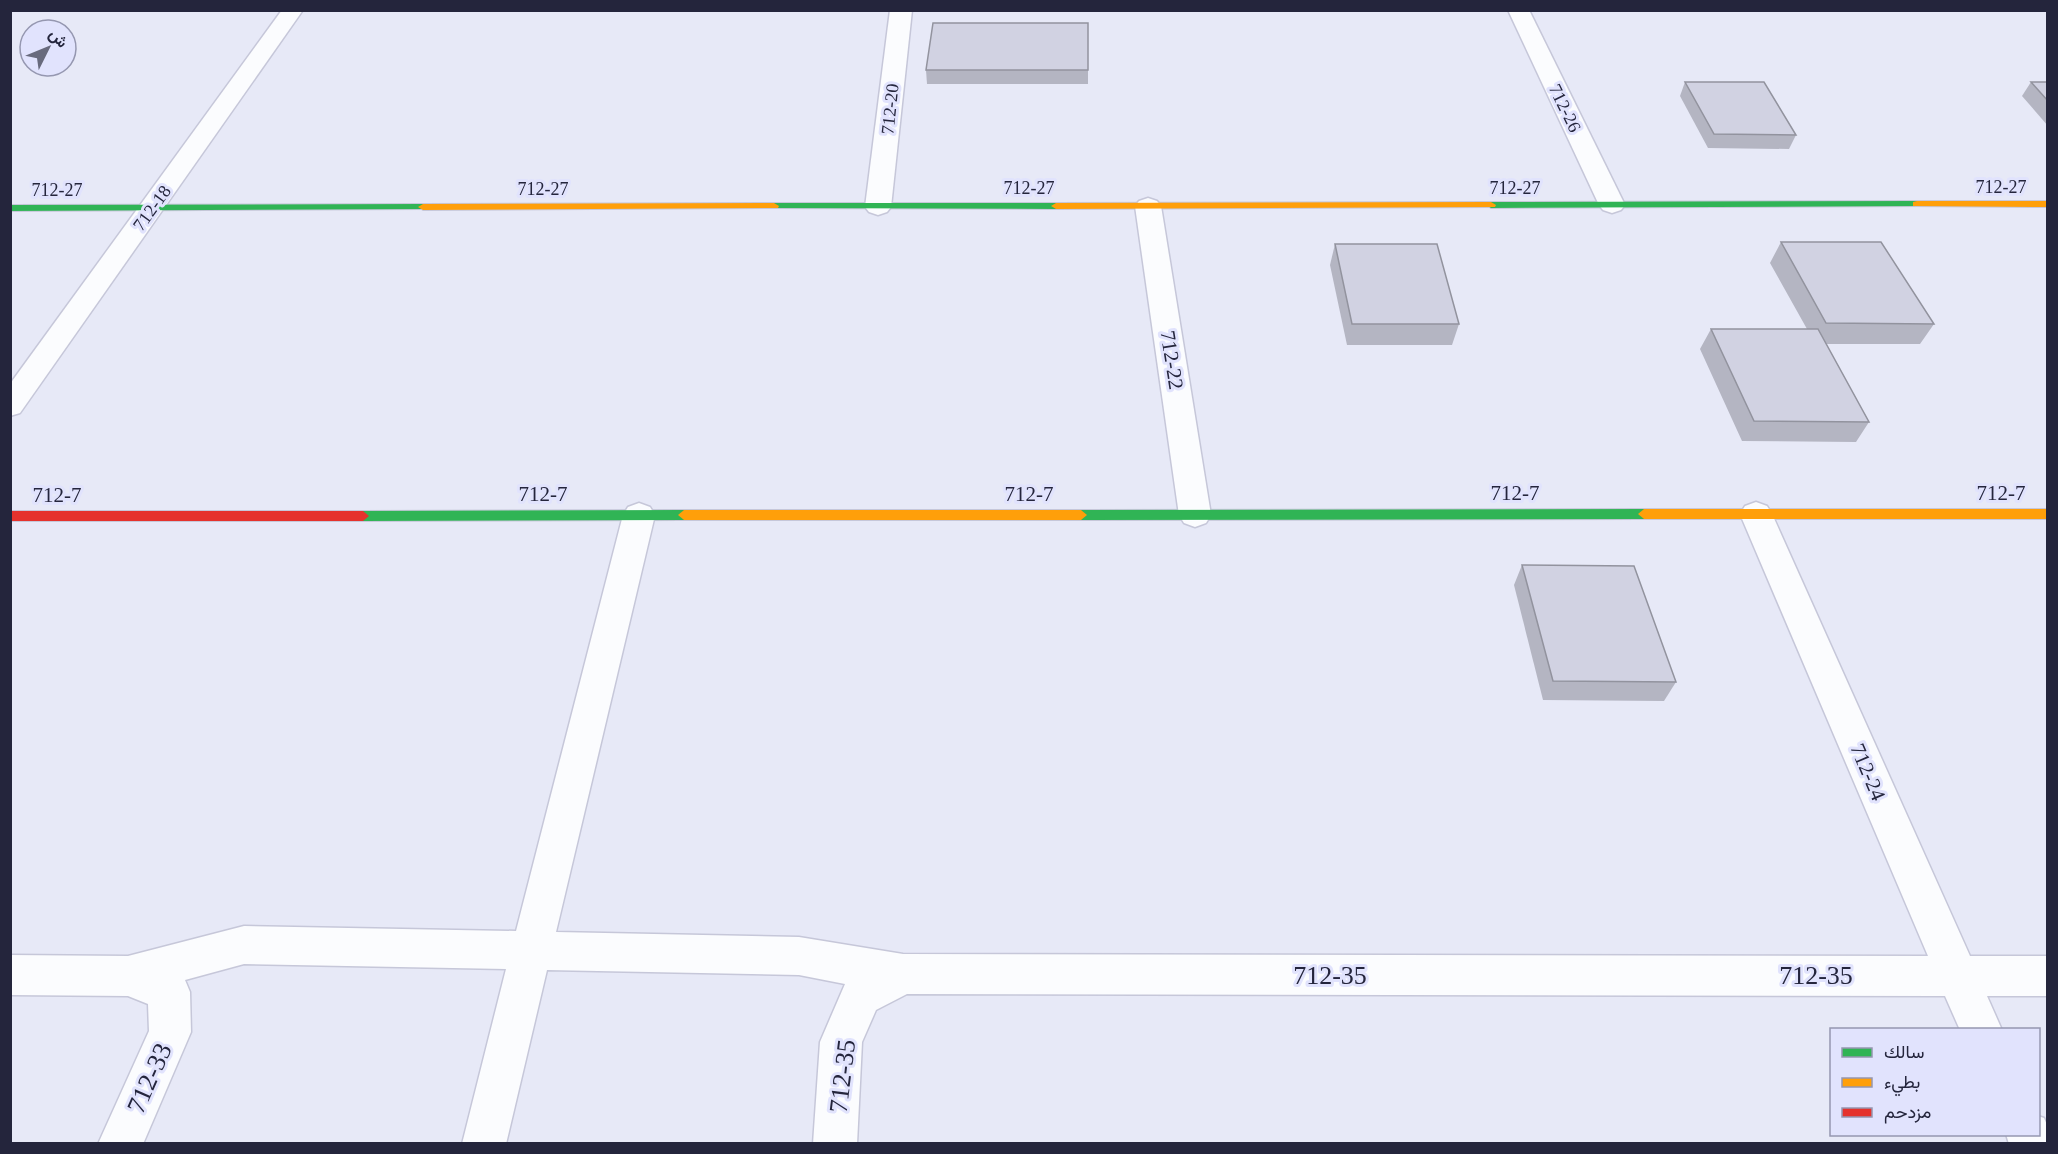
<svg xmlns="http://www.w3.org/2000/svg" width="2058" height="1154" font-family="'Times New Roman',Vazirmatn,serif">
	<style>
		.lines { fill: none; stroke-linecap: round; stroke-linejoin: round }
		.street-casing { stroke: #c6c7d9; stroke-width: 3 }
		.fast-casing { stroke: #c6c7d9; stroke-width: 2 }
		.slow-casing { stroke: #c6c7d9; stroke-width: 2 }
		.jam-casing { stroke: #c6c7d9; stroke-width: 2 }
		.street { fill: #fbfcfe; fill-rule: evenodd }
		.fast { fill: #30b455; fill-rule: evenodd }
		.slow { fill: #ff9f0a; fill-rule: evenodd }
		.jam { fill: #e5322d; fill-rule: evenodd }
		.wall { fill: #b4b5c2 }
		.building { fill: #d1d2e2; stroke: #92939e; stroke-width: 1.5 }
		.labels { text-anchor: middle; stroke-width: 6; stroke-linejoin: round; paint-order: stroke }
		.far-street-label { font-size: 18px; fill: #24253c; stroke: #e1e3fd }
		.street-label { font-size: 21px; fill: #24253c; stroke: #e1e3fd }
		.near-street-label { font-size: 26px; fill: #24253c; stroke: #e1e3fd }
	</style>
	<rect width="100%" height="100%" fill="#e7e9f7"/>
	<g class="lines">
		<g class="street-casing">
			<g id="street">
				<polygon points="282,10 303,10 20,413 10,416 10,384"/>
				<polygon points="890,10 912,10 891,207 887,212 878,215 869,212 865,207"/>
				<polygon points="1508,10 1529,10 1625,205 1621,210 1612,213 1603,210 1599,205"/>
				<polygon points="1148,198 1157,201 1161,206 1211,515 1206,523 1195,527 1184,523 1179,515 1135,206 1139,201"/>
				<polygon points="1756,502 1767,506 1772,514 1970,956 2048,956 2048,996 1987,996 2002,1030 1960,1030 1945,996 907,994 876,1010 862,1042 857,1144 813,1144 820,1042 845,984 799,975 547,970 506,1144 462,1144 506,969 244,964 185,980 190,992 191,1032 143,1144 98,1144 149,1031 148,1004 128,996 10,995 10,955 128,956 244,926 516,931 623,515 628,507 639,503 650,507 655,515 556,932 799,937 903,954 1928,956 1740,514 1745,506"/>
				<polygon points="2038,1116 2044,1118 2048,1127 2048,1144 2009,1144 2006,1134 2038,1134"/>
			</g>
		</g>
		<g class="fast-casing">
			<g id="fast">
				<polygon points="1917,201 1921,202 1921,206 1491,208 1486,205 1491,202"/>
				<polygon points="774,203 1056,203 1061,206 1056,209 770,208 769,206"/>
				<polygon points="423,204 428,207 427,209 10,211 10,205"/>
				<polygon points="1644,509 1650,514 1644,519 1081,520 1075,515 1081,510"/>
				<polygon points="684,510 690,515 684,520 363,521 357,516 363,511"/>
			</g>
		</g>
		<g class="slow-casing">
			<g id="slow">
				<polygon points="1917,201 2048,201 2048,207 1913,206 1913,202"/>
				<polygon points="1491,202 1496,205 1495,207 1056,209 1051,206 1056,203"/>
				<polygon points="774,203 779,206 778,208 423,210 418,207 423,204"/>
				<polygon points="1644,509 2048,509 2048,519 1644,519 1638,514"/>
				<polygon points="684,510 1081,510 1087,515 1081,520 684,520 678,515"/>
			</g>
		</g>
		<g class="jam-casing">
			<polygon id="jam" points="10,511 363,511 369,516 363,521 10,521"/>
		</g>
		<use href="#street" class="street"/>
		<use href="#fast" class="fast"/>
		<use href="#slow" class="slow"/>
		<use href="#jam" class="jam"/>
	</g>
	<g class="wall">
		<polygon points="926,70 1088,70 1088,84 927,84"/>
		<polygon points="1685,82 1796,135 1789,149 1708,148 1680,96"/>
		<polygon points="2031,82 2048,82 2048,126 2022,96"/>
		<polygon points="1781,242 1934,324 1920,344 1826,344 1869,422 1856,442 1742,441 1700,349 1711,329 1807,329 1770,263"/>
		<polygon points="1335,244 1459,324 1452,345 1347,345 1330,265"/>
		<polygon points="1522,565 1676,682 1664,701 1543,700 1514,585"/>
	</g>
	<g class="building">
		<polygon points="933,23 1088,23 1088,70 926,70"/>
		<polygon points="1685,82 1764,82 1796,135 1714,134"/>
		<polygon points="2031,82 2048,82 2048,101"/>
		<polygon points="1781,242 1881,242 1934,324 1826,323"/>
		<polygon points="1335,244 1437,244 1459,324 1352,324"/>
		<polygon points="1711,329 1818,329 1869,422 1754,421"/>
		<polygon points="1522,565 1634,566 1676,682 1553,681"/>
	</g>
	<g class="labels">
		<g class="far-street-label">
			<text transform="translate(1565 108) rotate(64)" y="6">712-26</text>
			<text transform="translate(890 109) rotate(-84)" y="6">712-20</text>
			<text x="2001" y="193">712-27</text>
			<text x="1029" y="194">712-27</text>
			<text x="1515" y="194">712-27</text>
			<text x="543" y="195">712-27</text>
			<text x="57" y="196">712-27</text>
			<text transform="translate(152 208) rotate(-54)" y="6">712-18</text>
		</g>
		<g class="street-label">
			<text transform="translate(1172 360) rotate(81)" y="7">712-22</text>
			<text x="1515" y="500">712-7</text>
			<text x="2001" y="500">712-7</text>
			<text x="543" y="501">712-7</text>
			<text x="1029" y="501">712-7</text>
			<text x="57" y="502">712-7</text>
			<text transform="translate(1868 772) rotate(67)" y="7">712-24</text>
		</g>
		<g class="near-street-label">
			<text x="1330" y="984">712-35</text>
			<text x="1816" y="984">712-35</text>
			<text transform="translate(842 1076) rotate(-83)" y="9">712-35</text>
			<text transform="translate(149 1078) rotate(-66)" y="9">712-33</text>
		</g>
	</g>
	<rect width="2058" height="1154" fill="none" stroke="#24253c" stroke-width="24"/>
	<rect x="1830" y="1028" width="210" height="108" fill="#e1e3fd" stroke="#9597b0" stroke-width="1.5"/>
	<rect x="1842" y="1048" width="30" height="9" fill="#30b455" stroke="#9597b0" stroke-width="1.5"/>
	<text x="1884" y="1058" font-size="18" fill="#24253c">سالك</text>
	<rect x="1842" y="1078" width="30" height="9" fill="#ff9f0a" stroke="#9597b0" stroke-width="1.5"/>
	<text x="1884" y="1088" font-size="18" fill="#24253c">بطيء</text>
	<rect x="1842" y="1108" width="30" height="9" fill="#e5322d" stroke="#9597b0" stroke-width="1.5"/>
	<text x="1884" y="1118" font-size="18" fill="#24253c">مزدحم</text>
	<g transform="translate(48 48) rotate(47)"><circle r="28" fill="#e1e3fd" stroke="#9597b0" stroke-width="1.5"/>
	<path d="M0-4.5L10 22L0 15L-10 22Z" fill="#686a7d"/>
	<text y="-9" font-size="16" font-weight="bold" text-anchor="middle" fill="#24253c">ش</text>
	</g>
</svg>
